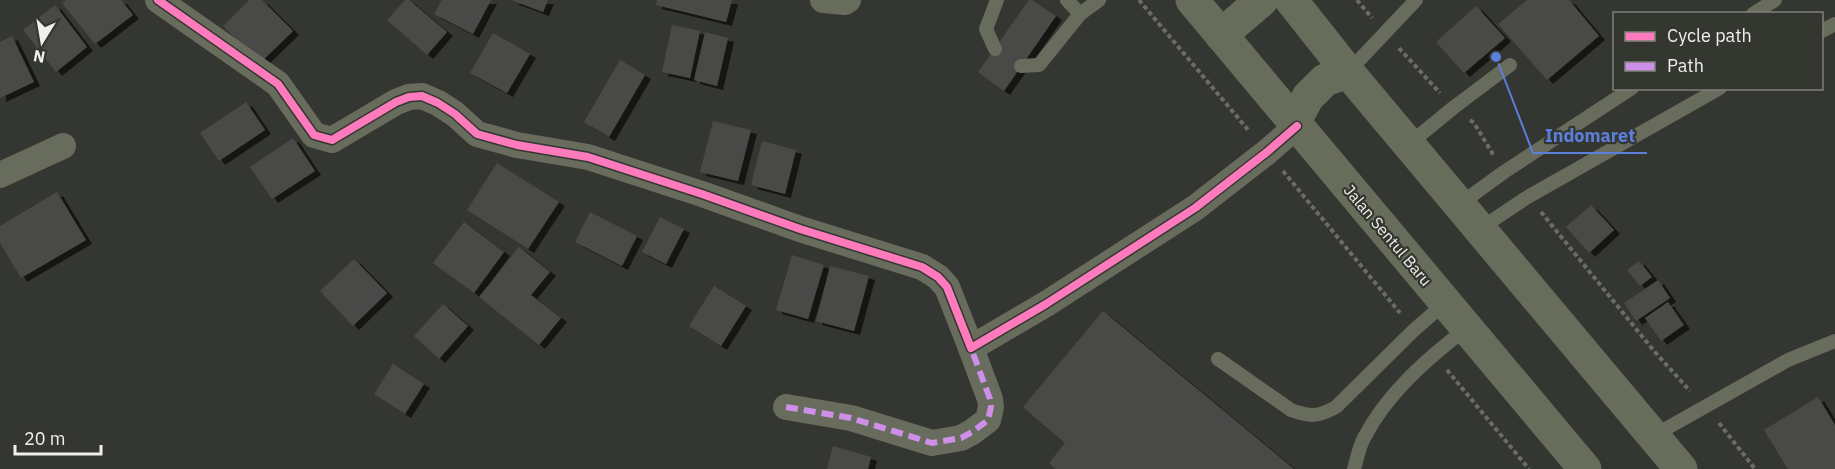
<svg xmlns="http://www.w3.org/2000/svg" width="1835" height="469" font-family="'IBM Plex Sans',sans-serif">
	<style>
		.building { fill: #494a47; filter: url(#shadow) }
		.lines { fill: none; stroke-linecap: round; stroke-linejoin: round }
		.path { stroke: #6a6d63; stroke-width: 4; stroke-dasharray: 4.5 3; stroke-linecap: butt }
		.service { stroke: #686c5d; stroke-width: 14 }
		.minor { stroke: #686c5d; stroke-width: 26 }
		.primary { stroke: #676d5a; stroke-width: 33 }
		.quiet { stroke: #ce8fe9; stroke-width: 6; stroke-dasharray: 12 6; stroke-linecap: butt }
		.cycleway-casing { stroke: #343730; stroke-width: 11 }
		.cycleway { stroke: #fd7abc; stroke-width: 8 }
		.labels { text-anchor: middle; stroke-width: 4.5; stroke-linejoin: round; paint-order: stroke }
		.street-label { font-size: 16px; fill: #eff0ec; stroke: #343730 }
		.leader { fill: none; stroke: #5c7fde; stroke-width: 2 }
		.callout-dot { fill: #5c7fde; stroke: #343730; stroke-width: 2 }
		.callout-label { font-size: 18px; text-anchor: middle; font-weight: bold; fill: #5c7fde; stroke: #343730; stroke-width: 4.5; stroke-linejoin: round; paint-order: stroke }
	</style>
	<defs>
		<filter id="shadow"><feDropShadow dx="6" dy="4" stdDeviation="0" flood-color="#0009"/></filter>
	</defs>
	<rect width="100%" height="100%" fill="#343631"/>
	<g class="building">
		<polygon points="66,0 121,0 133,15 95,44 62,3"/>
		<polygon points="249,0 262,0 293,31 260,63 223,26"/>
		<polygon points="405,0 409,0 447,32 427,55 387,20"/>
		<polygon points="442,0 491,0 473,34 434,14"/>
		<polygon points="511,0 548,0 543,12"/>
		<polygon points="657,0 732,0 726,22 656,5"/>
		<polygon points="1029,0 1032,0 1056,16 1004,91 978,72"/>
		<polygon points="1527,0 1569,0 1599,36 1547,80 1498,24"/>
		<polygon points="55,5 87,47 56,72 23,30"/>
		<polygon points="1476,6 1505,38 1464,73 1436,42"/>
		<polygon points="672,25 700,31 690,78 662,72"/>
		<polygon points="705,32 728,38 717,86 694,80"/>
		<polygon points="493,33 530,54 507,93 470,73"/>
		<polygon points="12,36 34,82 0,98 0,42"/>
		<polygon points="620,60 645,75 609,137 584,122"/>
		<polygon points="246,102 265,130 219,161 200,133"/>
		<polygon points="713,121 751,130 738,181 700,172"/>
		<polygon points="293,138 315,171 272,199 250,167"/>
		<polygon points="762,141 796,150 785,194 751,185"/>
		<polygon points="497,163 559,202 528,249 467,210"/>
		<polygon points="57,192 86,240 21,278 0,243 0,226"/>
		<polygon points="1591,205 1614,230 1589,253 1566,227"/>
		<polygon points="590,212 637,236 622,266 575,242"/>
		<polygon points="660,217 684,229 666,264 642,252"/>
		<polygon points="464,222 504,252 474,293 433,263"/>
		<polygon points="519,247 550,272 531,295 561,318 539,345 479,297"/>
		<polygon points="792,255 824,265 808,319 776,310"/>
		<polygon points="354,259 387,293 353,326 320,291"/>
		<polygon points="1639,261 1652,277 1640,286 1627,270"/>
		<polygon points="830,266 869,276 854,331 816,321"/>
		<polygon points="1658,280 1670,298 1636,321 1624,303"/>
		<polygon points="714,286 746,306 721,346 689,326"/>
		<polygon points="1668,302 1684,325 1661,341 1645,318"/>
		<polygon points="443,304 468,326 439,359 414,336"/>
		<polygon points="1103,311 1294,469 1056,469 1049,463 1065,443 1023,407"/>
		<polygon points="393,364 424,384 405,414 374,394"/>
		<polygon points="1818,397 1835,425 1835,469 1788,469 1764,430"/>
		<polygon points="833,446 871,457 868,469 827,469"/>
	</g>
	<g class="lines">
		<g class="path">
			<polyline points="1139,0 1249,131"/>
			<polyline points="1357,0 1372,18"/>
			<polyline points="1399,48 1440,93"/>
			<polyline points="1470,120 1474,123 1494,156"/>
			<polyline points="1283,171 1400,313"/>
			<polyline points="1541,212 1654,351 1690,391"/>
			<polyline points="1447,370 1529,469"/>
			<polyline points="1719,423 1755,469"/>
		</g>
		<g class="service">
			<polyline points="1067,0 1080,14"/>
			<polyline points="1753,14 1775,0"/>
			<polyline points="1822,31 1835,24"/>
			<polyline points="995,49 986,29 997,0"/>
			<polyline points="1021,66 1039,65 1080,14 1099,0"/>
			<polyline points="1348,72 1416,0"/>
			<polyline points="1409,144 1453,108 1510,65"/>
			<polyline points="1460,204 1504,172 1632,88"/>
			<polyline points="1481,228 1526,198 1720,88"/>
			<path d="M1218 359 1291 410C1310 417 1318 417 1336 407L1414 330 1445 303"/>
			<polyline points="1653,436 1788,360 1835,341"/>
			<path d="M1354 469C1357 459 1359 447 1364 438 1387 393 1428 358 1467 328"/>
		</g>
		<g class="minor">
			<polyline points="158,0 278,84 314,135 332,140 396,102 409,97 422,96 438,103 455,114 477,134 517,145 588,157 702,194 800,229 922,267 938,277 947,287 971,348 1046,304 1195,208 1267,152 1297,126"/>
			<polyline points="823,0 845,2 848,0"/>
			<polyline points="0,175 63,146"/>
			<polyline points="786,407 851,418 932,443 961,438 972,432 988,420 991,407 990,399 971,348"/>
		</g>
		<g class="primary">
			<polyline points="1192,0 1585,469"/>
			<polyline points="1291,0 1348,72 1681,469"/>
			<polyline points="1221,35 1262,0"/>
			<polyline points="1294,123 1308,97 1325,80 1348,72"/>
		</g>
		<polyline class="quiet" points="786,407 851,418 932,443 961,438 972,432 988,420 991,407 990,399 971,348"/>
		<g class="cycleway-casing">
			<polyline id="cycleway" points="158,0 278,84 314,135 332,140 396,102 409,97 422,96 438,103 455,114 477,134 517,145 588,157 702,194 800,229 922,267 938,277 947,287 971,348 1046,304 1195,208 1267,152 1297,126"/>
		</g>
		<use href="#cycleway" class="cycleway"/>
	</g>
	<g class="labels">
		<g class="street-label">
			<text transform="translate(1388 235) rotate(50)" y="6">Jalan Sentul Baru</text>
		</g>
	</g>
	<path class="leader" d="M1496 57L1533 153H1647"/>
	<circle class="callout-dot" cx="1496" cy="57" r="6"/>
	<g class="callout-label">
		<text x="1590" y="142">Indomaret</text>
	</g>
	<rect x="1613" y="12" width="210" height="78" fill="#343730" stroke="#7f817b" stroke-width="1.5"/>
	<rect x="1625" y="32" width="30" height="9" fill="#fd7abc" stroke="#7f817b" stroke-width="1.5"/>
	<text x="1667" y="42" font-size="18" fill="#eff0ec">Cycle path</text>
	<rect x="1625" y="62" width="30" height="9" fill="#ce8fe9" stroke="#7f817b" stroke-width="1.5"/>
	<text x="1667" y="72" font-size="18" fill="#eff0ec">Path</text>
	<g transform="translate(42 42) rotate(191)" stroke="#343730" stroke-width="4.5" paint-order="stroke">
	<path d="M0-4.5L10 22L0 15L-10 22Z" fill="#eff0ec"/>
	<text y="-9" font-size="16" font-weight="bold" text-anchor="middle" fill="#eff0ec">N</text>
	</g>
	<path d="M15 445v9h86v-9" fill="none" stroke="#eff0ec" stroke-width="3"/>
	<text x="24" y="445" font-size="18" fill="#eff0ec" stroke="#343730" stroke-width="4.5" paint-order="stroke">20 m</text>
</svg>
